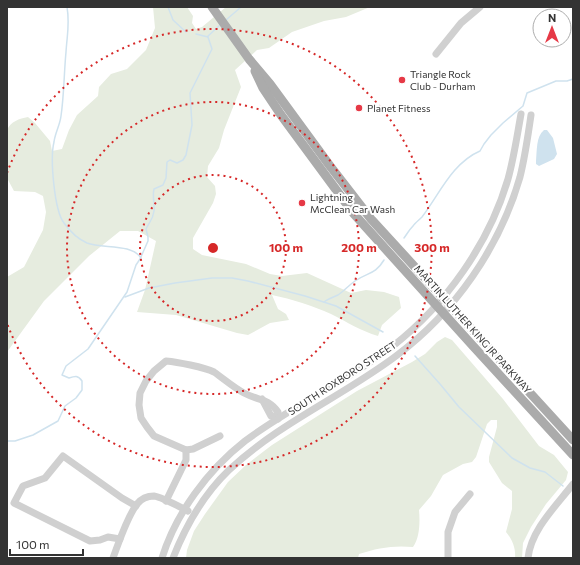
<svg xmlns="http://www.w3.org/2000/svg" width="580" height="565" font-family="Commissioner,sans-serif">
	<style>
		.green { fill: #e6ecdf }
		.water { fill: #cfe2ee }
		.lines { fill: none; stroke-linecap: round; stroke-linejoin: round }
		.stream { stroke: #cfe2ee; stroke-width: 1.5 }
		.minor { stroke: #d0d0d0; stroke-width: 7 }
		.major { stroke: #ababab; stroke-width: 9 }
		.ring { fill: none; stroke: #d62828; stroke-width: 2; stroke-dasharray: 2 4 }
		.poi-dot { fill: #e63946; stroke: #fff; stroke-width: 1.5 }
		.labels { text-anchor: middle; stroke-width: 4; stroke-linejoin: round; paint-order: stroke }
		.poi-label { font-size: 10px; fill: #333; stroke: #fff; text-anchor: start }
		.street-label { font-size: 10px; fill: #333; stroke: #fff }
		.centre { fill: #d62828; stroke: #fff; stroke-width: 2 }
		.ring-label { font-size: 12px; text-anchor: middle; font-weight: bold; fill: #d62828; stroke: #fff; stroke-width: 4; stroke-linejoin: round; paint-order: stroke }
	</style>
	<rect width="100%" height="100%" fill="#fff"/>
	<g class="green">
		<path d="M153 7H187L193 16 192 23 196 29 202 27 226 7H370L346 17 324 21 292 32 269 48 257 50 235 70 241 87 224 130 219 148 208 166 207 177 215 186 216 194 213 203 193 238V249L202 255 246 264 270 274 282 276 307 273 351 293 366 290 384 292 399 297 401 308 382 325 378 336C361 331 347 322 331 314 313 306 292 299 272 295L278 309 286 314 289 320 270 323 248 335 237 333 176 315 137 312 145 290 156 241 138 231H120L89 256 44 301 7 352V277L24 267 43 230 46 212 43 196 35 192 14 191 7 178V130C11 121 19 119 28 117L35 123 50 141 52 151 62 149 69 130 77 115 98 96 99 87 111 74 127 69 146 50 155 28Z"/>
		<path d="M445 337 452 340 503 399 539 446 554 455 568 472 566 480 546 504 531 527 523 543 522 558H515C516 548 512 539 506 532L512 509V491L502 483 489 462V457L497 427V420H491L487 424 476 457 472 462 463 464 443 475 431 496 419 510C420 521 420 538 413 547 394 545 377 548 359 554L358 558H186L187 550 194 531 205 514 228 482 246 465 272 445 357 391 412 362 425 354 437 342Z"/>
	</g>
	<path class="water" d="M544 130H547L553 138 557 154 554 159 539 166 536 164V161C537 151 536 136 544 130Z"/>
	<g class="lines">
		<g class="stream">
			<path d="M67 7C70 24 67 35 66 52 64 73 64 96 61 116 60 125 55 133 54 142 50 158 54 210 64 223 69 230 78 239 87 243 103 249 131 243 141 258"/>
			<polyline points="168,7 173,20 186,32"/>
			<polyline points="226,20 241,7"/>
			<polyline points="196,34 208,37"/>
			<polyline points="208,36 220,25"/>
			<path d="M404 238C407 234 409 230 413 226 415 223 419 220 422 217 439 195 452 163 480 151L484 144 491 135 503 123 523 106 527 93 556 81H567L573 79"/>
			<polyline points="125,297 149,288 175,283 212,278 232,278 248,281 305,296 336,306 383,332"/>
			<path d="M324 302C328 299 333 297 338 295 344 291 349 285 355 281 368 272 375 275 384 260"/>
			<polyline points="415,356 440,384 459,407 512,458 530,468 545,472 563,486"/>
			<path d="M7 441H15L33 435 58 421 65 406 76 398 82 390V381C78 375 75 376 69 378L62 375 66 366 88 349 127 292 136 265 140 259 148 241V237L146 229C149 222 153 220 154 211 155 204 152 196 154 189L163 185 166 178 167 162 170 160 177 163 183 160 186 155 192 125 190 93 212 49 208 37"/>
		</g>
		<g class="minor">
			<polyline points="436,54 461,23 480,7"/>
			<polyline points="262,399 271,416 276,416 278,419"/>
			<path d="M220 436 193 449 186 450 154 436 147 427 141 418 139 405 140 393 146 381 154 371 166 361C177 362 204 367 214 372 224 379 233 387 244 393 259 401 268 398 278 412L276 416"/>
			<polyline points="166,501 186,460 186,450"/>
			<polyline points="120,539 108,537 100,540 90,541 14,503 23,486 45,478 63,456 122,498 136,506"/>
			<path d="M113 558C119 542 127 517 137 504 141 499 147 496 154 496 162 497 180 507 188 511"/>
			<path d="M162 558C176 513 208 470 245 441 292 406 346 382 393 346 446 304 489 244 508 179 514 157 517 136 521 114"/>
			<path d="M173 558C186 525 204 494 229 470 279 423 343 396 396 356 455 312 500 247 520 177 525 157 528 136 531 115"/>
			<polyline points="448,558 448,532 455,512 470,494"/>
			<path d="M528 558C531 530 556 506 573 484"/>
		</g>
		<g class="major">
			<polyline points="212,7 249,59 270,84 330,166 371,219 573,440"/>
			<polyline points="255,71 263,88 281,115 354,214 473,346 573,455"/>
		</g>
	</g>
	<g class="ring">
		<circle cx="213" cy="248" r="73"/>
		<circle cx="213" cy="248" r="146"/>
		<path d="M7 173A219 219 0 1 1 7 323"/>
	</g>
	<g class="poi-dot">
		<circle cx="402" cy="80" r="4"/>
		<circle cx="359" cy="108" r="4"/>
		<circle cx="302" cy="203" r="4"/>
	</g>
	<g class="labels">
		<g class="poi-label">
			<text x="410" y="78">Triangle Rock<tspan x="410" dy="12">Club - Durham</tspan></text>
			<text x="367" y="112">Planet Fitness</text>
			<text x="310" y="201">Lightning<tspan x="310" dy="12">McClean Car Wash</tspan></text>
		</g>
		<g class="street-label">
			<text transform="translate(473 329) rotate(48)" y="4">MARTIN LUTHER KING JR PARKWAY</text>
			<text transform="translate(342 378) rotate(-33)" y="4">SOUTH ROXBORO STREET</text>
		</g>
	</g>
	<circle cx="213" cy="248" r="6" class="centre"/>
	<g class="ring-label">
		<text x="286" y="252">100 m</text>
		<text x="359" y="252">200 m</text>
		<text x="432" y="252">300 m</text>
	</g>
	<rect width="580" height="565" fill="none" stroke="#333333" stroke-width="16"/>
	<g transform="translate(552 28)"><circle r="19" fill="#ffffff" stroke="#adadad"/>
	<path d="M0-3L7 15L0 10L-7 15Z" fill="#e63946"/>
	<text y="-6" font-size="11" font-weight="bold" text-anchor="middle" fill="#333333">N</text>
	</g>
	<path d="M10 549v6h73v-6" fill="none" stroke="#333333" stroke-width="2"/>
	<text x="16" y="549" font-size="12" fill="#333333" stroke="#ffffff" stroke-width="3" paint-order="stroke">100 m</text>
</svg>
